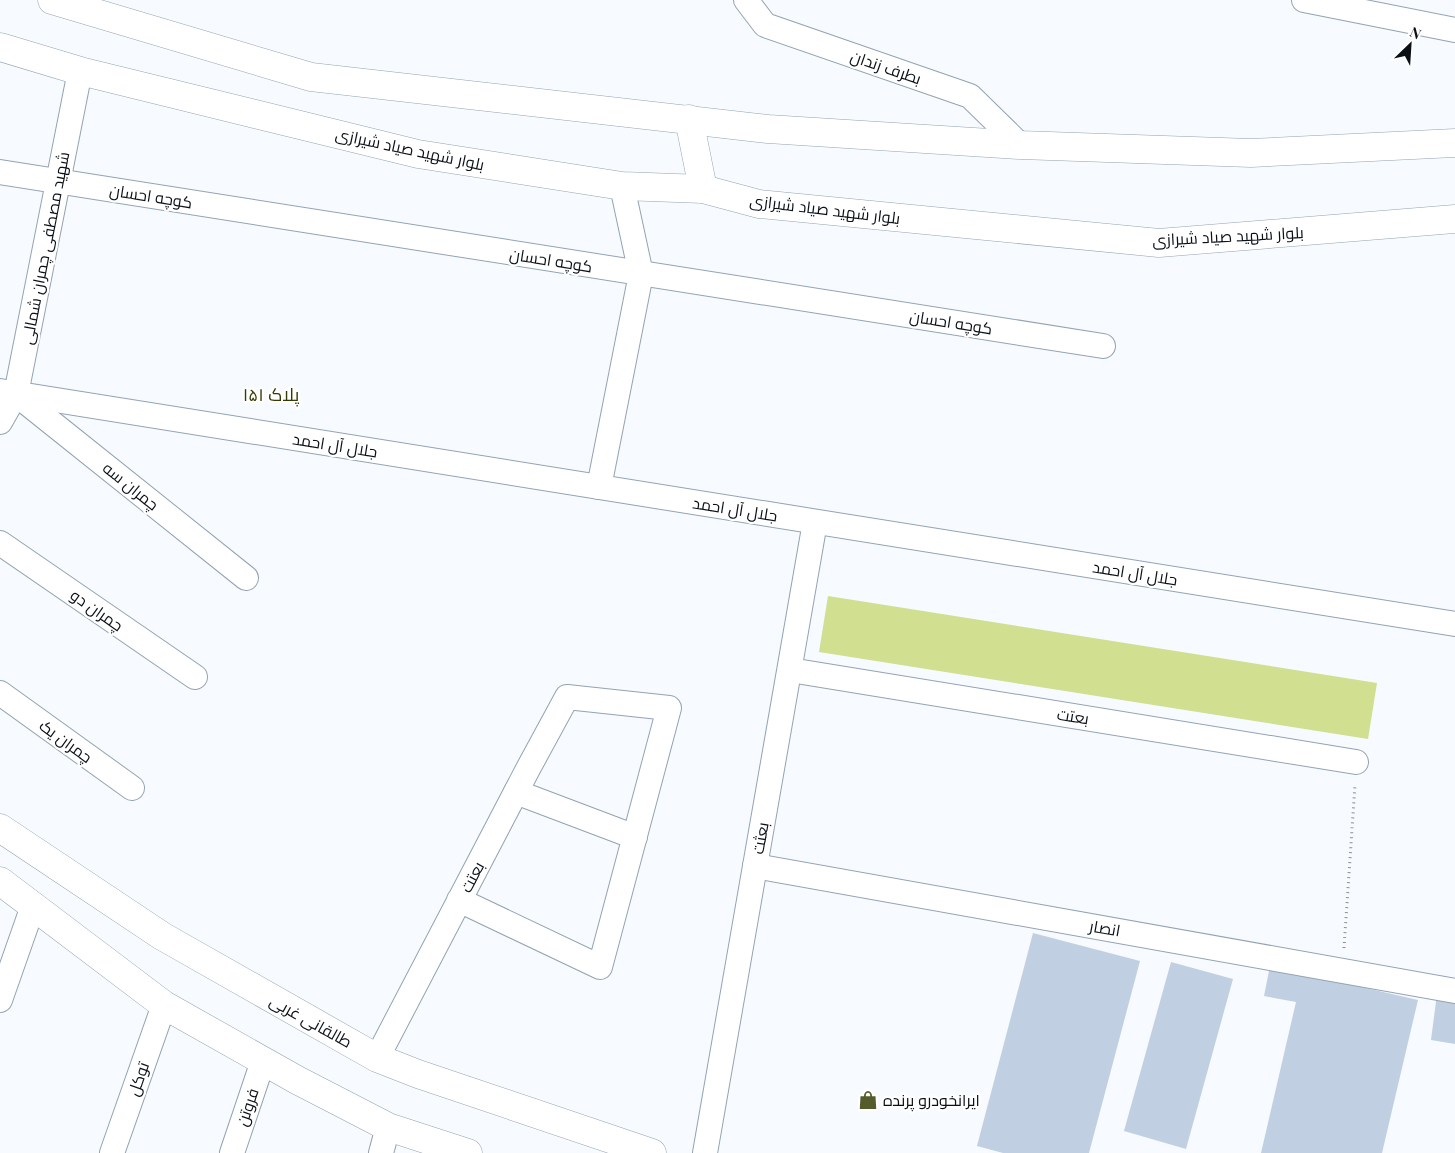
<svg xmlns="http://www.w3.org/2000/svg" width="1455" height="1153" font-family="'Playfair Display',Cairo,serif">
	<style>
		.green { fill: #d0df90 }
		.building { fill: #c0d0e2 }
		.lines { fill: none; stroke-linecap: round; stroke-linejoin: round }
		.street-casing { stroke: #93a3b4; stroke-width: 26 }
		.secondary-casing { stroke: #93a3b4; stroke-width: 29 }
		.primary-casing { stroke: #93a3b4; stroke-width: 29 }
		.path { stroke: #8a8e93; stroke-width: 3; stroke-dasharray: 1 4; stroke-linecap: butt }
		.street { stroke: #fff; stroke-width: 24 }
		.secondary { stroke: #fff; stroke-width: 28 }
		.primary { stroke: #fff; stroke-width: 28 }
		.labels { text-anchor: middle; stroke-width: 4.5; stroke-linejoin: round; paint-order: stroke }
		.street-label { font-size: 16px; fill: #0a1016; stroke: #fff }
		.poi-label { font-size: 16px; fill: #0a1016; stroke: #fff; text-anchor: start }
		.neighbourhood-label { font-size: 18px; fill: #343b00; stroke: #fff }
	</style>
	<rect width="100%" height="100%" fill="#f7fafe"/>
	<polygon class="green" points="828,596 1377,683 1368,739 819,652"/>
	<g class="building">
		<polygon points="1033,933 1140,961 1089,1153 1003,1153 977,1146"/>
		<polygon points="1171,962 1233,979 1186,1149 1124,1131"/>
		<polygon points="1270,966 1418,1000 1382,1153 1261,1153 1296,1002 1264,996"/>
		<polygon points="1437,994 1455,997 1455,1044 1431,1040"/>
	</g>
	<g class="lines">
		<g class="street-casing">
			<g id="street">
				<polyline points="746,0 765,25 970,96 1020,145"/>
				<polyline points="1304,0 1455,30"/>
				<polyline points="0,172 1103,346"/>
				<polyline points="0,391 1455,624"/>
				<polyline points="17,395 246,578"/>
				<polyline points="0,422 16,394 80,71"/>
				<polyline points="599,487 641,274 622,186"/>
				<polyline points="0,543 195,677"/>
				<polyline points="790,670 1356,762"/>
				<polyline points="0,693 132,788"/>
				<polyline points="516,792 635,837"/>
				<polyline points="755,866 1455,991"/>
				<polyline points="0,1000 33,906"/>
				<polyline points="377,1058 529,767 567,697 669,708 600,967 459,900"/>
				<polyline points="112,1153 164,1005"/>
				<polyline points="232,1153 263,1061"/>
				<polyline points="381,1153 388,1127"/>
				<polyline points="705,1153 815,522"/>
			</g>
		</g>
		<g class="secondary-casing">
			<g id="secondary">
				<polyline points="52,0 311,77 768,129 1020,145 1251,153 1455,143"/>
				<polyline points="0,47 80,71 418,154 622,186 703,189 759,204 1159,243 1455,219"/>
				<polyline points="689,119 703,189"/>
			</g>
		</g>
		<g class="primary-casing">
			<g id="primary">
				<polyline points="0,828 162,936 377,1058 418,1074 652,1153"/>
				<polyline points="0,881 164,1005 297,1080 388,1127 468,1153"/>
			</g>
		</g>
		<polyline class="path" points="1344,948 1355,785"/>
		<use href="#street" class="street"/>
		<use href="#secondary" class="secondary"/>
		<use href="#primary" class="primary"/>
	</g>
	<defs>
		<g id="shop-bare" transform="scale(1.5)"><path d="M-5-2.5h2.3a2.7 3.5 0 0 1 5.4 0H5L5.5 6h-11ZM-1.5-2.5h3a1.5 2.3 0 0 0-3 0Z" fill="#545c2b" stroke="#fff" stroke-width="2.5" paint-order="stroke"/></g>
	</defs>
	<g fill-rule="evenodd">
		<use href="#shop-bare" x="868" y="1100"/>
	</g>
	<g class="labels">
		<g class="street-label">
			<text transform="translate(886 67) rotate(19)" y="6">بطرف زندان</text>
			<text transform="translate(410 149) rotate(12)" y="6">بلوار شهید صیاد شیرازی</text>
			<text transform="translate(151 196) rotate(9)" y="6">کوچه احسان</text>
			<text transform="translate(825 209) rotate(7)" y="6">بلوار شهید صیاد شیرازی</text>
			<text transform="translate(1228 236) rotate(-3)" y="6">بلوار شهید صیاد شیرازی</text>
			<text transform="translate(45 248) rotate(-79)" y="6">شهید مصطفی چمران شمالی</text>
			<text transform="translate(551 260) rotate(9)" y="6">کوچه احسان</text>
			<text transform="translate(951 322) rotate(9)" y="6">کوچه احسان</text>
			<text transform="translate(335 445) rotate(9)" y="6">جلال آل احمد</text>
			<text transform="translate(131 486) rotate(39)" y="6">چمران سه</text>
			<text transform="translate(735 509) rotate(9)" y="6">جلال آل احمد</text>
			<text transform="translate(1135 573) rotate(9)" y="6">جلال آل احمد</text>
			<text transform="translate(97 610) rotate(35)" y="6">چمران دو</text>
			<text transform="translate(1073 716) rotate(9)" y="6">بعتت</text>
			<text transform="translate(66 741) rotate(36)" y="6">چمران یک</text>
			<text transform="translate(760 838) rotate(-80)" y="6">بعثت</text>
			<text transform="translate(472 877) rotate(-62)" y="6">بعتت</text>
			<text transform="translate(1105 928) rotate(10)" y="6">انصار</text>
			<text transform="translate(311 1021) rotate(29)" y="6">طالقانی غربی</text>
			<text transform="translate(138 1079) rotate(-71)" y="6">توکل</text>
			<text transform="translate(247 1107) rotate(-71)" y="6">فروتن</text>
		</g>
		<g class="poi-label">
			<text x="883" y="1106">ایرانخودرو پرنده</text>
		</g>
		<g class="neighbourhood-label">
			<text x="271" y="401">۱۵۱ پلاک</text>
		</g>
	</g>
	<g transform="translate(1410 45) rotate(25)" stroke="#ffffff" stroke-width="4" paint-order="stroke">
	<path d="M0-4L9 19L0 12L-9 19Z" fill="#0a1016"/>
	<text y="-8" font-size="14" font-weight="bold" text-anchor="middle" fill="#0a1016">N</text>
	</g>
</svg>
